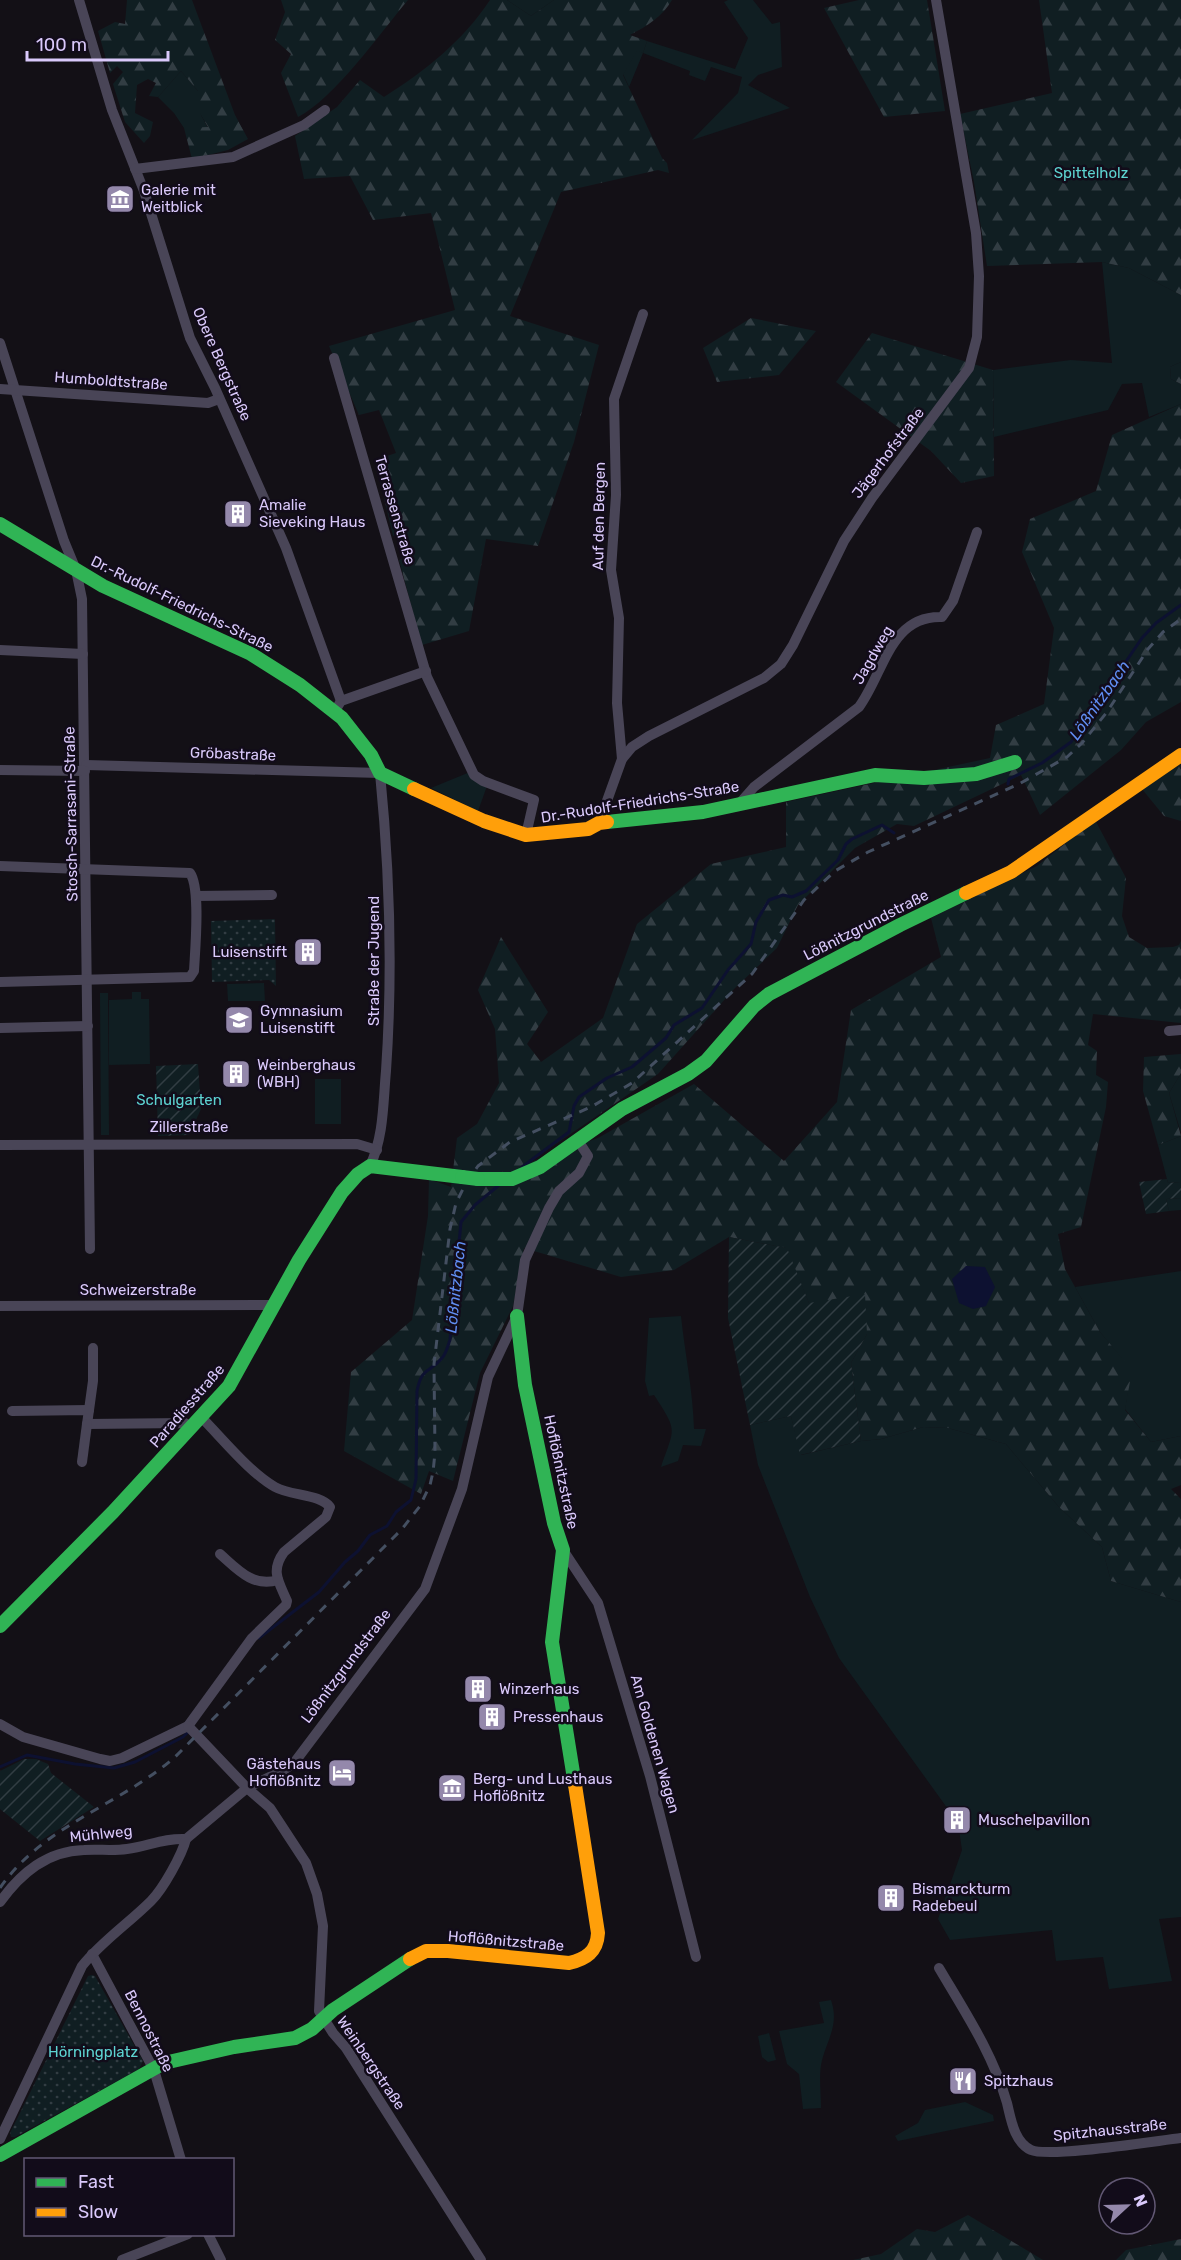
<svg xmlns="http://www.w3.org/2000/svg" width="1181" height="2260" font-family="Rubik,sans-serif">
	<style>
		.grass { fill: #101e22 }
		.forest { fill: url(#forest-firs) }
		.park { fill: url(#park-dots) }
		.garden { fill: url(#garden-furrows) }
		.water { fill: #0d1131 }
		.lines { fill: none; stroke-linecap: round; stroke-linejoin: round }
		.stream { stroke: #0d1131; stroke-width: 3 }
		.street { stroke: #494557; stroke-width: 10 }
		.fast { stroke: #30b455; stroke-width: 14 }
		.slow { stroke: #ff9f0a; stroke-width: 14 }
		.rail { stroke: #444f61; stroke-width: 3; stroke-dasharray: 9 8; stroke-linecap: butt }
		.fast-bridge { stroke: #30b455; stroke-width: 14 }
		.labels { text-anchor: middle; stroke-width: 5; stroke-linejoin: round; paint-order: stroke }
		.park-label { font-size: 15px; fill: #5dd3d1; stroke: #120c1a }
		.poi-label { font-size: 15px; fill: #dac9fb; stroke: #120c1a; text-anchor: start }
		.street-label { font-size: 15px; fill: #dac9fb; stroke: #120c1a }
		.water-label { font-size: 16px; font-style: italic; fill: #608df2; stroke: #120c1a }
	</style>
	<defs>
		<pattern id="forest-firs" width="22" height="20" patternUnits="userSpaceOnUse" patternTransform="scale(1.5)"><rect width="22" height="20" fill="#101e22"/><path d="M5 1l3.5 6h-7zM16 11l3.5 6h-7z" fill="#323d43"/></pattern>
		<pattern id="park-dots" width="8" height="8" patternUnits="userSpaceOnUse" patternTransform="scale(1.5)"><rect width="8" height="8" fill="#101e22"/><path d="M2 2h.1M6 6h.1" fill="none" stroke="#323d43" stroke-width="1.8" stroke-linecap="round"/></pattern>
		<pattern id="garden-furrows" width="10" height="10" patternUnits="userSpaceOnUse" patternTransform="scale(1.5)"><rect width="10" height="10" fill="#101e22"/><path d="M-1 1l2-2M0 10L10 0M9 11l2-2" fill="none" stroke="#323d43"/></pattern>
	</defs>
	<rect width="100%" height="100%" fill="#131016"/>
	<g class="grass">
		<polygon points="507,0 554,0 531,16"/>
		<polygon points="728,0 753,0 772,24 780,22 782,67 758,75 748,85 790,108 692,140 738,93 742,77 711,67 705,81 689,75 690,71 643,53 629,87 623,74 637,50 643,53 647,41 735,69 748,38 724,2"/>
		<polygon points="181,71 198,91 201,115 208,128 184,128 174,113 158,97"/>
		<polygon points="1102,262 1129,268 1181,295 1181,362 1170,367 1171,379 1181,384 1181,404 1149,417 1142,383 1122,384 1108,410 994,437 993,370 1071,360 1112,363"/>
		<polygon points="470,772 487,786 478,811 431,788"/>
		<polygon points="264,983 265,1001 228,1001 227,984"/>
		<polygon points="132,992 141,992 141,999 149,999 150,1064 109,1065 109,1000 132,999"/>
		<polygon points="100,993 108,993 109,1135 101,1135"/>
		<polygon points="1181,1073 1181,1133 1169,1093"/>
		<rect x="315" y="1079" width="26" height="45"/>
		<polygon points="1181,1136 1181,1182 1168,1183 1158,1145"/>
		<polygon points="1181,1198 1181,1210 1169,1211 1166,1199"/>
		<polygon points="1181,1271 1181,1436 1151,1442 1125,1409 1131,1370 1100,1332 1075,1287"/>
		<path d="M681 1316C685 1354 693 1391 694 1429H706L701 1446 683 1445 678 1461 661 1467C675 1427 678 1432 654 1395L649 1396 645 1381 649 1318Z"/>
		<polygon points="791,1416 801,1455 861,1441 881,1439 923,1427 948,1428 1006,1444 1059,1507 1102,1547 1111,1581 1181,1602 1181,1917 1159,1919 1172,1981 1109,1989 1103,1957 1056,1961 1052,1930 950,1940 938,1919 962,1850 958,1823 839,1658 810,1597 758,1465 750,1425"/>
		<path d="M831 2000C840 2026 826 2040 821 2065 819 2078 821 2094 821 2108L803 2109 799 2074 787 2064 779 2031 824 2023 819 2002Z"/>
		<polygon points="769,2033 776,2060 768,2062 762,2057 758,2036"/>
		<polygon points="965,2102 993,2115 994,2121 898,2141 895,2136 918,2123 925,2110"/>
	</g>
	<g class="forest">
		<polygon points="127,0 192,0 235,115 248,139 228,150 192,159 184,128 208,127 201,115 193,94 198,91 181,71 158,97 149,96 156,83 148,79 137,85 135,113 153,122 150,136 144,143 125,122 113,84 123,72 117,66 110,73 98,31 115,22 125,24"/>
		<path d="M281 0H408C380 33 335 98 298 117L281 73 291 54 275 40 285 12Z"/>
		<path d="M490 0H507L531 16 554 0H672C662 17 647 26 630 35L647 41 643 53 637 51 623 75 662 158 667 163 669 173 658 170 561 192 510 316 599 345 574 442 538 546 486 539 469 631 422 645 399 560 409 556 402 534 393 536 375 460 396 453 379 410 359 415 329 346 455 310 431 213 373 220 350 176 304 179 295 136 337 107 360 80 384 97C425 71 463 41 490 0Z"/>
		<polygon points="859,0 927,0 945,111 884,117 824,8"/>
		<polygon points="1039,0 1181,0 1181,295 1129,268 1102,262 987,266 974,182 960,114 1052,93"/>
		<polygon points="751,318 816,331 779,375 717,382 703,348"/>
		<polygon points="872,333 993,370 994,476 961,483 931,451 836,382"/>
		<polygon points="1181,362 1181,384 1171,379 1170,367"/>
		<polygon points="1181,404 1181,702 1146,722 1121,750 1040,815 1021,775 914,826 897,824 855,848 798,905 777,948 735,988 658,1074 528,1163 598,1138 694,1084 784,1161 837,1102 851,1010 941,957 931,918 1037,866 1095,820 1126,878 1122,916 1129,937 1147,948 1173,947 1179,945 1181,941 1181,1023 1093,1014 1088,1045 1097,1051 1096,1075 1108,1082 1106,1107 1081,1227 1058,1234 1065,1269 1100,1332 1132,1370 1125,1410 1151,1442 1181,1436 1181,1485 1171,1489 1181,1499 1181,1602 1111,1581 1102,1547 1059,1507 1006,1444 948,1428 923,1427 881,1439 861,1441 851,1363 867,1334 809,1303 786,1248 729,1237 674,1270 621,1277 524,1248 513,1306 480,1373 453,1481 429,1471 421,1494 344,1451 351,1372 412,1320 428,1216 429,1179 451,1187 457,1138 477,1124 499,1083 495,1029 478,990 501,937 548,1012 527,1044 541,1062 603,1018 637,924 711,864 786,847 786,802 990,758 996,725 1044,704 1054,628 1022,552 1030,519 1096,491 1112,435"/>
		<polygon points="1181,764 1181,821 1164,816 1142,789"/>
		<polygon points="1181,1054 1181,1073 1169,1093 1181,1136 1158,1145 1143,1091 1144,1057"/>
		<polygon points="968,2215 1043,2260 853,2260 881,2254 917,2229 935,2232"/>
		<polygon points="1181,2239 1181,2260 1116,2260 1126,2250"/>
	</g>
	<g class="park">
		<polygon points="275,919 276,986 269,980 212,982 211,921"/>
		<polygon points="92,1975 95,1976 143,2061 139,2069 15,2137 11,2137 10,2133 88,1976"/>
	</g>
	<g class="garden">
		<polygon points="198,1064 201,1109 189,1135 158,1136 156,1066"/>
		<polygon points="1167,1179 1168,1183 1181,1182 1181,1198 1166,1199 1169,1211 1146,1214 1139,1182"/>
		<polygon points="729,1237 787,1248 809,1303 865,1294 867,1334 851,1363 861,1441 800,1455 791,1416 750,1425 728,1318"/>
		<polygon points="24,1759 36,1759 48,1764 51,1773 94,1807 40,1841 0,1809 0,1771"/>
	</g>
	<polygon class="water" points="966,1266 985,1267 995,1287 986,1306 973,1309 959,1303 952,1279"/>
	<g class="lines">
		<g class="stream">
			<polyline points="1008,784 1009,779 1042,763 1071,742 1142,638 1156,623 1181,605"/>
			<polyline points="522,1167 569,1132 574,1106 579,1097 607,1078 632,1067 666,1038 674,1025 702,1008 728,970 751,944 756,922 769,900 783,895 792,897 806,891 838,860 846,844 852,839 882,825 894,833"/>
			<path d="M259 1638 319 1592 345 1562 358 1551 370 1535 387 1526 396 1512 411 1500 416 1479 417 1391C422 1366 429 1374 442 1358 446 1354 448 1345 450 1340L461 1222 475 1205 498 1186"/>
			<polyline points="0,1767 27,1755 75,1764 114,1768 135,1762 183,1737 188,1732"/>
		</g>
		<g class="street">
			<polyline points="79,0 112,110 144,191 190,338 215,388 286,548 341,701"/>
			<polyline points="135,169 233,157 304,125 325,110"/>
			<polyline points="0,343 64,541 76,570 82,599 90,1249"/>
			<polyline points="334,358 427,677 474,775 483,781 534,800 526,835"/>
			<polyline points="0,389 208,403 219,399"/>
			<polyline points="0,650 83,654"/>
			<polyline points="338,706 341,701 426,671"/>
			<polyline points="622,759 617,703 619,618 611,570 616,495 614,399 643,314"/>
			<path d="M86 765 380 773C390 874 393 969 386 1071 383 1103 384 1136 370 1166"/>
			<polyline points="0,770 85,771"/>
			<path d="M739 804 754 787 859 707C884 673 890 615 942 617L953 601 977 532"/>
			<polyline points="599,823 622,759 632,747 649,736 764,678 781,664 793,645 844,541 872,498 969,368 977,337 979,276 976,233 936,0"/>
			<path d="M0 866 190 873C201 888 195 950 194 971L190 977 0 982"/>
			<polyline points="196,896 272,895"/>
			<polyline points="0,1028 88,1026"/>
			<polyline points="1169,1031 1181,1030"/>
			<polyline points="0,1145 357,1144 377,1150"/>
			<polyline points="0,1306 275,1305"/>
			<polyline points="89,1410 93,1381 93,1348"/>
			<polyline points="12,1411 89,1410 87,1424 185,1423 192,1428"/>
			<polyline points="82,1462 87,1424"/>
			<polyline points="563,1550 598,1603 650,1776 696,1957"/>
			<path d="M220 1554C237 1569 253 1588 278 1580"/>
			<path d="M0 1724 23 1737 100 1759 110 1761 122 1758 188 1726 252 1638 286 1605 287 1601C279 1582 270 1571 284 1552L326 1517 330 1507C320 1494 291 1496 275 1487 250 1473 222 1438 201 1417"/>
			<polyline points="188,1726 247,1788 270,1808 306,1863 317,1894 323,1926 319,2011 333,2033 346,2048 481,2260"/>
			<path d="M0 1902C21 1873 47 1851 84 1850 98 1849 113 1851 127 1849 149 1846 163 1838 186 1839"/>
			<polyline points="92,1954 154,2070 181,2160"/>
			<path d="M939 1968C965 2012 993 2054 1007 2103 1011 2119 1014 2142 1031 2150 1049 2158 1155 2141 1181 2138"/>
			<path d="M0 2139 82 1966C102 1941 129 1923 151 1901 163 1889 182 1855 186 1839L247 1788 284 1770 294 1763 425 1589 462 1489 488 1377 517 1316 525 1260 549 1208 559 1191 579 1173 588 1156 577 1139"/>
			<polyline points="208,2234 221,2260"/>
			<polyline points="122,2260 188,2234"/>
		</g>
		<g class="fast">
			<polyline points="0,524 103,586 251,654 300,685 342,718 371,755 380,773 414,789"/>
			<polyline points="607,822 703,812 875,775 924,778 976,774 1015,762"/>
			<polyline points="478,1179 512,1179 540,1167 622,1109 688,1074 706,1061 754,1006 769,994 900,925 966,893"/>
			<polyline points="517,1316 525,1385 554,1523 563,1550 552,1642 575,1785"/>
			<polyline points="0,1626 113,1512 229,1386 299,1260 342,1192 358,1174 370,1166 462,1177"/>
			<polyline points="0,2155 164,2063 234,2047 295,2038 312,2029 333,2010 410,1959"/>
		</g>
		<g class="slow">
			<polyline points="414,789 484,821 526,835 588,829 599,823 607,822"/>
			<polyline points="966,893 1011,872 1181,755"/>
			<path d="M410 1959 426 1951H448L569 1963C586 1959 597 1952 598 1933L575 1785"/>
		</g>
		<path class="rail" d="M0 1888C42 1826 120 1805 175 1757L402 1529 420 1506 430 1485 433 1472 435 1453 434 1364 450 1229 456 1203 466 1183 478 1166 510 1142 591 1107 632 1083 752 974 804 900 835 871 868 852 1019 784 1067 757 1082 743 1107 712 1148 649 1163 632 1181 619"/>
		<polyline class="fast-bridge" points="462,1177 478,1179"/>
	</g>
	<defs>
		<g id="museum-square" transform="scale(1.5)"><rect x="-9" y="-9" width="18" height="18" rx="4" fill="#9488ab" stroke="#120c1a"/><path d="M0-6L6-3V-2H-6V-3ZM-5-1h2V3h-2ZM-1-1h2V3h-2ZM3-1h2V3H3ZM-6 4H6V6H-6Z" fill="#fff"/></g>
		<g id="building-square" transform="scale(1.5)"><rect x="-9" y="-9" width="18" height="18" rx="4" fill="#9488ab" stroke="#120c1a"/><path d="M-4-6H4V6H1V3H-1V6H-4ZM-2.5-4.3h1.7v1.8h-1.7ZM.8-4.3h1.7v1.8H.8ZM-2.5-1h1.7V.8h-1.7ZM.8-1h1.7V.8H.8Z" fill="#fff"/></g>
		<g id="school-square" transform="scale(1.5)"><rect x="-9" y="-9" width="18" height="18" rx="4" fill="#9488ab" stroke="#120c1a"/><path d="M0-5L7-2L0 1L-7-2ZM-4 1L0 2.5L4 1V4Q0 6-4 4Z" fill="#fff"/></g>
		<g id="hotel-square" transform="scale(1.5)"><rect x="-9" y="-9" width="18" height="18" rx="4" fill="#9488ab" stroke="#120c1a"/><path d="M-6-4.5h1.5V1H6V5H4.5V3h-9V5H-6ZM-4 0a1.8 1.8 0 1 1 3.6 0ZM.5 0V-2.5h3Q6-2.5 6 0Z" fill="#fff"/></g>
		<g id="restaurant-square" transform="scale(1.5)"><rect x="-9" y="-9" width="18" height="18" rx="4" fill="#9488ab" stroke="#120c1a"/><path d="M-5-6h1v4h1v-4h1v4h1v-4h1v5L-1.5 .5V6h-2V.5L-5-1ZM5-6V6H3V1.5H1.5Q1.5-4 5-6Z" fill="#fff"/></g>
	</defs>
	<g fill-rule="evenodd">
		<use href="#museum-square" x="120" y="199"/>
		<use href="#building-square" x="238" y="514"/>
		<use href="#building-square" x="308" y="952"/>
		<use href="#school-square" x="239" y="1020"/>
		<use href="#building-square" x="236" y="1074"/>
		<use href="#building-square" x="478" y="1689"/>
		<use href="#building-square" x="492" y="1717"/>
		<use href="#hotel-square" x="342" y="1773"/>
		<use href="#museum-square" x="452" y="1788"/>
		<use href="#building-square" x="957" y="1820"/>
		<use href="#building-square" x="891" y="1898"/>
		<use href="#restaurant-square" x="963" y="2081"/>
	</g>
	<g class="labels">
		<g class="park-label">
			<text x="1091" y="178">Spittelholz</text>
			<text x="179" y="1105">Schulgarten</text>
			<text x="93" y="2057">Hörningplatz</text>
		</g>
		<g class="poi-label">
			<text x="141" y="195">Galerie mit<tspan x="141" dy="17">Weitblick</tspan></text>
			<text x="259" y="510">Amalie<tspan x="259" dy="17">Sieveking Haus</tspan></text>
			<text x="287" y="957" text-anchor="end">Luisenstift</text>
			<text x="260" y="1016">Gymnasium<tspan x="260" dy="17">Luisenstift</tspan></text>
			<text x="257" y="1070">Weinberghaus<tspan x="257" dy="17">(WBH)</tspan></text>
			<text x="499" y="1694">Winzerhaus</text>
			<text x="513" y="1722">Pressenhaus</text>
			<text x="321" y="1769" text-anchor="end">Gästehaus<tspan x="321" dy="17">Hoflößnitz</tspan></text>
			<text x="473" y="1784">Berg- und Lusthaus<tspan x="473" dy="17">Hoflößnitz</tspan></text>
			<text x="978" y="1825">Muschelpavillon</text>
			<text x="912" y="1894">Bismarckturm<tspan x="912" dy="17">Radebeul</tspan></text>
			<text x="984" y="2086">Spitzhaus</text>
		</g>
		<g class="street-label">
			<text transform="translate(222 364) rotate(66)" y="5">Obere Bergstraße</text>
			<text transform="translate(111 381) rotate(4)" y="5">Humboldtstraße</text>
			<text transform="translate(888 453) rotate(-53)" y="5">Jägerhofstraße</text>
			<text transform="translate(395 510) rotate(74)" y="5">Terrassenstraße</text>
			<text transform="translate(599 516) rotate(-89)" y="5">Auf den Bergen</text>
			<text transform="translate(182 604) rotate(26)" y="5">Dr.-Rudolf-Friedrichs-Straße</text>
			<text transform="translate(873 655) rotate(-60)" y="5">Jagdweg</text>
			<text transform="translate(233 754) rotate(2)" y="5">Gröbastraße</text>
			<text transform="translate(640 802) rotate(-9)" y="5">Dr.-Rudolf-Friedrichs-Straße</text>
			<text transform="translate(71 814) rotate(-91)" y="5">Stosch-Sarrasani-Straße</text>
			<text transform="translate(866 925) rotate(-27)" y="5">Lößnitzgrundstraße</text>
			<text transform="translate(374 961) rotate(-90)" y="5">Straße der Jugend</text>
			<text x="189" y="1132">Zillerstraße</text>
			<text x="138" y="1295">Schweizerstraße</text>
			<text transform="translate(187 1406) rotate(-49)" y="5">Paradiesstraße</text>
			<text transform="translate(561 1472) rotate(78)" y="5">Hoflößnitzstraße</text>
			<text transform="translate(346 1666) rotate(-53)" y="5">Lößnitzgrundstraße</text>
			<text transform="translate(655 1744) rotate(74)" y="5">Am Goldenen Wagen</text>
			<text transform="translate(101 1834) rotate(-6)" y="5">Mühlweg</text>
			<text transform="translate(506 1941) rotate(5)" y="5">Hoflößnitzstraße</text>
			<text transform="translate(149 2031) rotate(63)" y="5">Bennostraße</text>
			<text transform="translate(371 2063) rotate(56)" y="5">Weinbergstraße</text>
			<text transform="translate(1110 2130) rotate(-6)" y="5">Spitzhausstraße</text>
		</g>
		<g class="water-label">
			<text transform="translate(1099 700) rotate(-55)" y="6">Lößnitzbach</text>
			<text transform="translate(455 1287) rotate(-84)" y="6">Lößnitzbach</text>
		</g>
	</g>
	<rect x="24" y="2158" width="210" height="78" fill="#120c1a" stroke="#625874" stroke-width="1.5"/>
	<rect x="36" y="2178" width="30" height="9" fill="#30b455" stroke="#625874" stroke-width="1.5"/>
	<text x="78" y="2188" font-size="18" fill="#dac9fb">Fast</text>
	<rect x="36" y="2208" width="30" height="9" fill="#ff9f0a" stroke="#625874" stroke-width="1.5"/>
	<text x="78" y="2218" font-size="18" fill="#dac9fb">Slow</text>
	<g transform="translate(1127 2206) rotate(68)"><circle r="28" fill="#120c1a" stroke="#625874" stroke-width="1.5"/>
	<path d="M0-4.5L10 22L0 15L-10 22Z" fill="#9488ab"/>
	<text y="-9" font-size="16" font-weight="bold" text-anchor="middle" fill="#dac9fb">N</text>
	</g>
	<path d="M27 51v9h141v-9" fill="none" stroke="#dac9fb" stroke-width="3"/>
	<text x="36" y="51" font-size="18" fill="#dac9fb" stroke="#120c1a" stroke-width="4.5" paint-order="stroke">100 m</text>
</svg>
